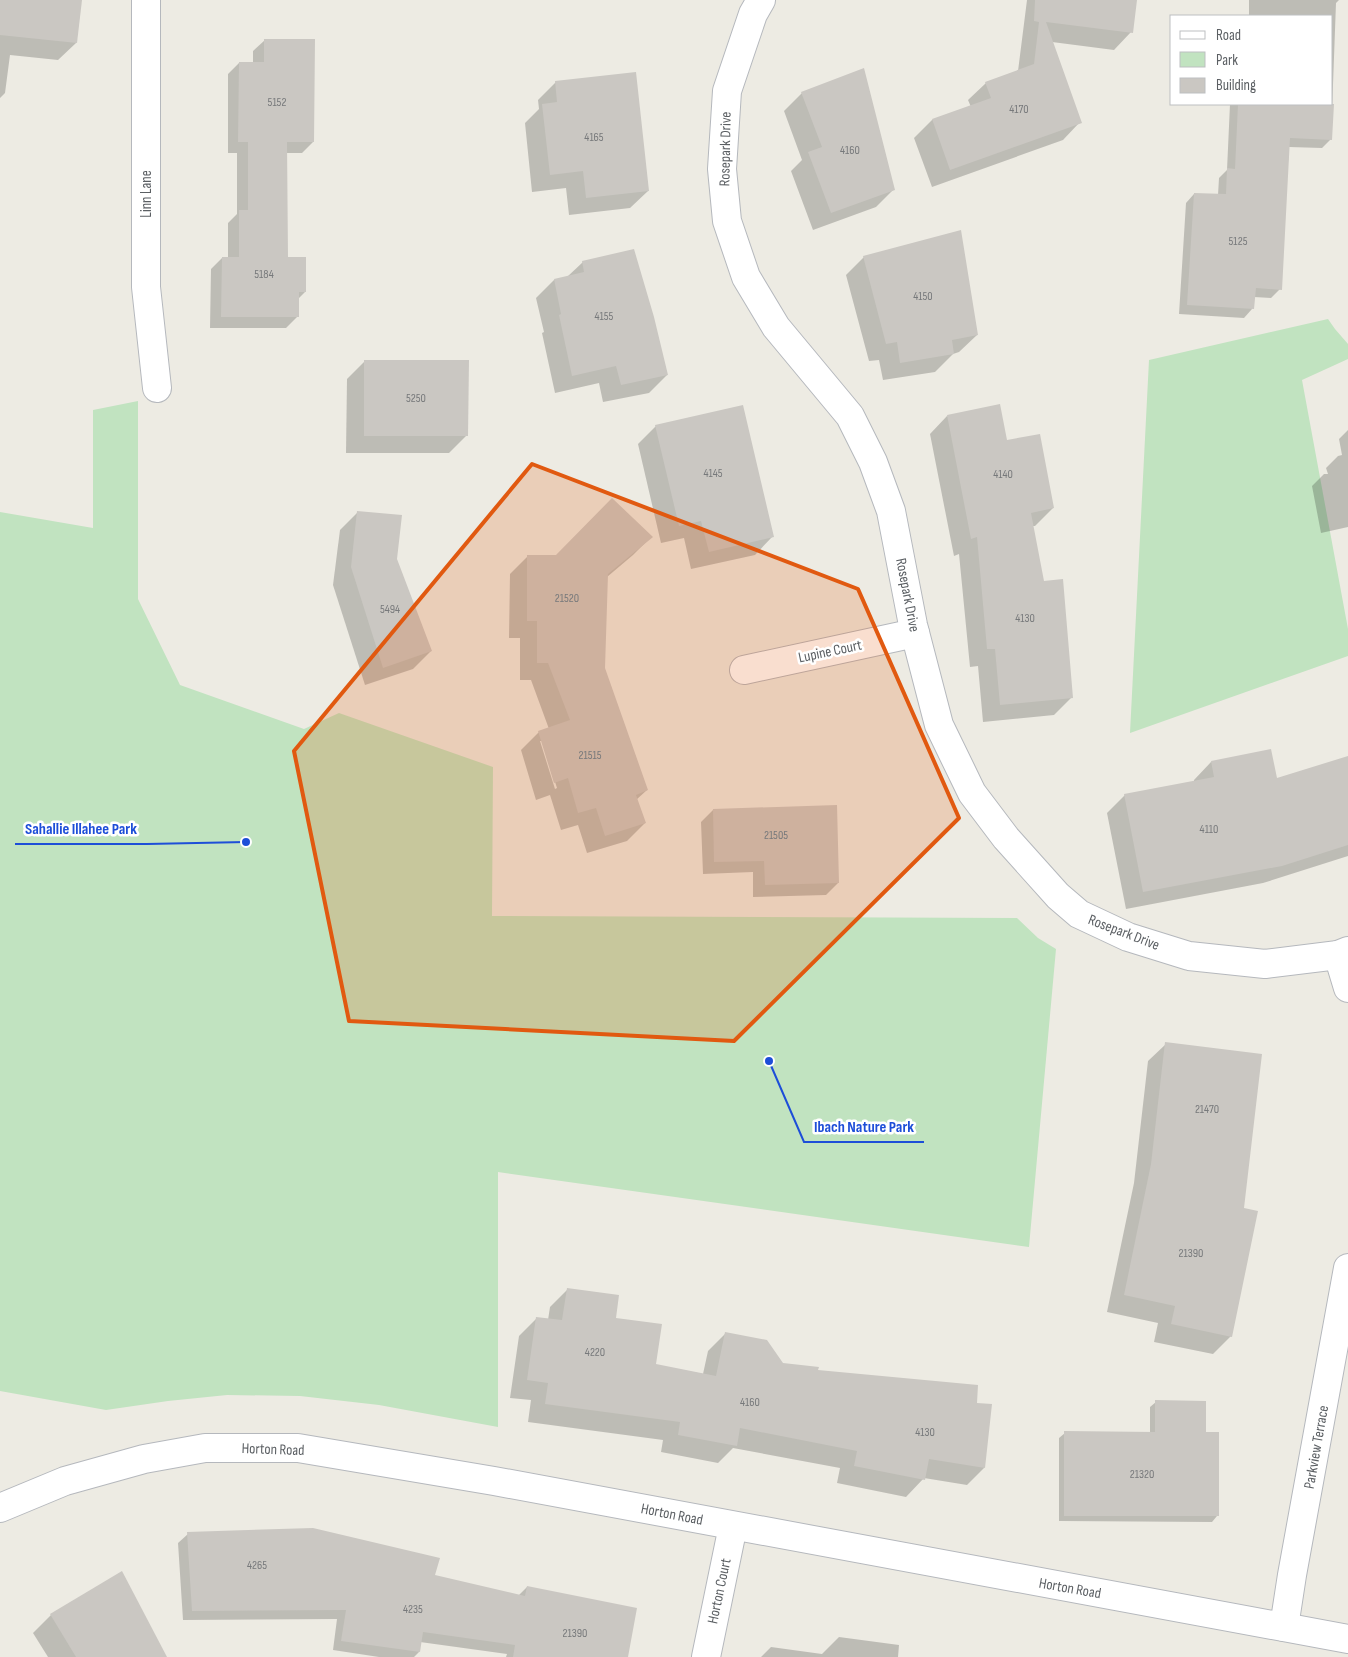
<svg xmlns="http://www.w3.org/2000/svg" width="1348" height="1657" font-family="'Sofia Sans Condensed',sans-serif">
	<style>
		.green { fill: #c1e3c0 }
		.shadow { fill: #0003; fill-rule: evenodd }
		.building { fill: #cac7c2 }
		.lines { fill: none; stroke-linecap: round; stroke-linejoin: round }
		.street-casing { stroke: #b5b8bd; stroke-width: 30 }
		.street { stroke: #fff; stroke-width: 28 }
		.marked { fill: #e15910; fill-opacity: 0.2; stroke: #e15910; stroke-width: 4; stroke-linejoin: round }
		.labels { text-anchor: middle; stroke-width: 5; stroke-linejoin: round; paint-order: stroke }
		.number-label { font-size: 12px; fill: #77797b }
		.street-label { font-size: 15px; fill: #5b5f63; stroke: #fff }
		.leader { fill: none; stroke: #1d4ed8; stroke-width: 2 }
		.callout-dot { fill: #1d4ed8; stroke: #fff; stroke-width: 2 }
		.callout-label { font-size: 16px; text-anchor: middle; font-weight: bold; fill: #1d4ed8; stroke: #fff; stroke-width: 5; stroke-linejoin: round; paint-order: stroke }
	</style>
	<rect width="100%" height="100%" fill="#edebe3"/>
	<g class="green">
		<polygon points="1328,319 1335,329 1348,344 1348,359 1302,380 1348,629 1348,656 1130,733 1149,360"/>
		<polygon points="138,401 138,599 180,685 304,729 339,713 493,767 492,916 1017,918 1038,938 1056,949 1029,1247 498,1172 498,1427 379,1405 300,1396 227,1395 168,1401 106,1410 0,1391 0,512 93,528 93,410"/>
	</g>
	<g class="shadow">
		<polygon points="0,0 81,0 76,43 58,60 10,55 5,93 0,98"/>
		<polygon points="1027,0 1135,0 1131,32 1114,50 1052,42 1080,122 1063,140 932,187 914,138 932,120 971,107 968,100 986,83 1018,71"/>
		<polygon points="1249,0 1339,0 1336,3 1331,139 1322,148 1289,147 1280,289 1271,298 1254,297 1252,309 1244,318 1179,314 1186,203 1194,194 1218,195 1219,178 1227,170 1230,104 1332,104 1332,16 1249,16"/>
		<polygon points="265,40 313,142 302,153 286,153 287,258 305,292 298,299 298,316 286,328 210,328 211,269 222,258 228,258 228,223 237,214 237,153 228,153 228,74 239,63 253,63 253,51"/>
		<polygon points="556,82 648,191 630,208 569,215 566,188 532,192 525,123 539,109 538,100"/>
		<polygon points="802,93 894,189 876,207 813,230 791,171 802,160 784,111"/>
		<polygon points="864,257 977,335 959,352 953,354 935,372 883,380 879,360 869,361 846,275"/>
		<polygon points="583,262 667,375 649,393 603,402 599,383 555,393 542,333 544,332 536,298 554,280 567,277"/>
		<polygon points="365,361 467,435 449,453 346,453 347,379"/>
		<polygon points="947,416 1006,442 1053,508 1035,526 1032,526 1043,582 1072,697 1054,715 983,722 978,666 970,667 959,554 954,556 930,434"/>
		<polygon points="656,426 772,537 755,555 691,569 684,538 661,543 638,444"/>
		<polygon points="1348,430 1348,527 1321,533 1312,486 1324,474 1328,474 1326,468 1338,456 1342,455 1339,439"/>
		<polygon points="358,512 396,559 431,651 413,669 365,685 333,585 340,530"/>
		<path d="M651 537 633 555 607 577 604 668 647 790 636 800 645 823 627 841 587 853 578 825 561 830 550 795 536 800 521 750 539 732 549 729 531 680H520V638H509L510 574 528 556H556ZM540 741H542L557 788 555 789Z"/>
		<polygon points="1348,757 1348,856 1263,883 1126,909 1107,813 1125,795 1194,782 1194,780 1211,762 1276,780"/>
		<polygon points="713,810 838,883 826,895 753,897 753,872 703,874 701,822"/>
		<polygon points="1166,1044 1243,1209 1231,1336 1213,1354 1154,1342 1158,1323 1107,1312 1134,1183 1148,1061"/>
		<polygon points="568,1289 615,1319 655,1365 703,1374 708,1351 725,1334 782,1364 975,1404 984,1468 967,1485 924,1478 906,1497 837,1483 840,1468 733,1448 718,1463 661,1452 663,1440 528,1422 531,1400 510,1398 519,1336 537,1318 548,1320 550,1307"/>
		<polygon points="1156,1402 1204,1433 1217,1516 1212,1522 1059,1521 1059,1438 1065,1433 1150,1433 1150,1407"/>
		<polygon points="188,1534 434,1576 518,1596 527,1587 626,1657 506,1657 507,1654 420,1642 419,1652 414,1657 379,1657 333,1650 337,1619 183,1620 178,1543"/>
		<polygon points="51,1615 166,1657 48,1657 33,1633"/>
		<polygon points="839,1637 899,1645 898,1657 761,1657 771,1647 822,1654"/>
	</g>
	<g class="building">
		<polygon points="0,0 82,0 77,43 0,35"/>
		<polygon points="1035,0 1137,0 1133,33 1046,22 1082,123 950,170 932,119 991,98 985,82 1034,64 1039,22 1034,21"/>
		<polygon points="264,39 315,39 314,142 287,142 288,257 306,257 306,292 299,292 299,317 221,317 222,257 239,257 239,210 248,210 248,142 238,142 239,62 264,62"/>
		<polygon points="864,68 895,190 831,213 808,152 822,147 801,92"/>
		<polygon points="636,72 649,191 586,198 583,171 550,175 542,104 557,102 555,81"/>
		<polygon points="1238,104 1334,104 1332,140 1290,138 1282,290 1256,288 1254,309 1187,305 1194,193 1226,194 1227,168 1235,169"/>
		<polygon points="961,230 978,335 952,340 954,354 900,363 897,342 886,344 863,256"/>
		<polygon points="634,249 654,317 668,375 621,385 616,366 572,376 559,315 561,314 554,279 584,272 582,261"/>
		<polygon points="364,360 469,360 468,436 364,436"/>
		<polygon points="1000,404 1007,440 1040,434 1054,508 1031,513 1044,581 1063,579 1073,698 1000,705 995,649 987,649 977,537 971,539 947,415"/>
		<polygon points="743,405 774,537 709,552 701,521 679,526 655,425"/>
		<polygon points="612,498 653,537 608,574 605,668 648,790 636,795 646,823 605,836 596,808 578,813 568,778 554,783 538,731 570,720 548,663 537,663 537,621 527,621 527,555 556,555"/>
		<polygon points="357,511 402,515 397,559 432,651 383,668 351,567"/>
		<polygon points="1271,749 1277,778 1348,756 1348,845 1282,866 1143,892 1124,794 1214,777 1211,761"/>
		<polygon points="837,805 839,883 765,885 764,861 714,862 713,809"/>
		<polygon points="1165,1042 1262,1054 1244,1208 1258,1211 1232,1337 1171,1324 1175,1306 1124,1295 1151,1164"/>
		<polygon points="567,1288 619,1295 616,1318 662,1324 656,1364 716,1376 725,1332 767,1340 783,1363 819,1367 818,1370 978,1385 977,1403 992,1404 985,1468 929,1459 925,1480 854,1466 857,1451 740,1428 737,1446 678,1435 680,1422 545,1404 548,1383 527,1380 536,1317 562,1320"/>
		<polygon points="1155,1400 1206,1401 1206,1432 1219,1432 1219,1516 1064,1516 1064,1431 1155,1432"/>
		<polygon points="313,1528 440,1558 435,1575 525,1596 527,1586 637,1608 628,1657 513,1657 515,1645 423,1632 420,1652 341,1641 346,1610 192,1611 187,1532"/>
		<polygon points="122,1571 167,1657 76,1657 50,1614"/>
	</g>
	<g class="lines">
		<g class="street-casing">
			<g id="street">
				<polyline points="146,0 146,287 157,388"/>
				<polyline points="761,0 753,14 727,91 722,169 727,221 746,277 776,327 850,416 873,462 891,511 913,625 939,725 972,793 1006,838 1058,896 1079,914 1128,937 1189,956 1265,964 1338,955 1348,951"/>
				<polyline points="744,670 915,633"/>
				<polyline points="1338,955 1348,988"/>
				<polyline points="0,1508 65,1481 144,1459 205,1448 298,1448 494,1481 1348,1639"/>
				<polyline points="1284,1627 1292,1575 1348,1268"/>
				<polyline points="706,1657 733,1526"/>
			</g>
		</g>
		<use href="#street" class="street"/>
	</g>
	<path class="marked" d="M532 464 858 589 959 818 734 1041 349 1021 294 751Z"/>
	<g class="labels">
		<g class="number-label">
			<text x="277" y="106">5152</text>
			<text x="1019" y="113">4170</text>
			<text x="594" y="141">4165</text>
			<text x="850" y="154">4160</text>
			<text x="1238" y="245">5125</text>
			<text x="264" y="278">5184</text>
			<text x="923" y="300">4150</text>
			<text x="604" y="320">4155</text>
			<text x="416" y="402">5250</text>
			<text x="713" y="477">4145</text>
			<text x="1003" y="478">4140</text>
			<text x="567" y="602">21520</text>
			<text x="390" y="613">5494</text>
			<text x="1025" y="622">4130</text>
			<text x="590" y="759">21515</text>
			<text x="1209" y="833">4110</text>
			<text x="776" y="839">21505</text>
			<text x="1207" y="1113">21470</text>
			<text x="1191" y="1257">21390</text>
			<text x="595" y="1356">4220</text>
			<text x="750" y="1406">4160</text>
			<text x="925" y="1436">4130</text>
			<text x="1142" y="1478">21320</text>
			<text x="257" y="1569">4265</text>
			<text x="413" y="1613">4235</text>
			<text x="575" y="1637">21390</text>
		</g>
		<g class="street-label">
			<text transform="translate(725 149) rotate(-89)" y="5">Rosepark Drive</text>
			<text transform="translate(146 194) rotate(-90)" y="5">Linn Lane</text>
			<text transform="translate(908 595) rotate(79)" y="5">Rosepark Drive</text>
			<text transform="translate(830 651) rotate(-12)" y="5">Lupine Court</text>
			<text transform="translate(1124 932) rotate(21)" y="5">Rosepark Drive</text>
			<text transform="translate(1316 1447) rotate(-80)" y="5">Parkview Terrace</text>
			<text transform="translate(273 1449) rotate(2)" y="5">Horton Road</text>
			<text transform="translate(672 1514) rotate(11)" y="5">Horton Road</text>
			<text transform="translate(1070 1588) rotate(10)" y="5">Horton Road</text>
			<text transform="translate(719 1591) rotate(-78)" y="5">Horton Court</text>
		</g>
	</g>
	<path class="leader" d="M246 842L147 844H15M769 1061L804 1142H924"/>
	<g class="callout-dot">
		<circle cx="246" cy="842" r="5"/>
		<circle cx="769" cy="1061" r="5"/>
	</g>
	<g class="callout-label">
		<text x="81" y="834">Sahallie Illahee Park</text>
		<text x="864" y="1132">Ibach Nature Park</text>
	</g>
	<rect x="1170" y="15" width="162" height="90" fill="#ffffff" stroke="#bdbfc1"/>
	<rect x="1180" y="31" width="25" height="8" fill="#ffffff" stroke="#bdbfc1"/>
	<text x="1216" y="40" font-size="15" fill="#5b5f63">Road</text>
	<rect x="1180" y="52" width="25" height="15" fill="#c1e3c0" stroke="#bdbfc1"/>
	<text x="1216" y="65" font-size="15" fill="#5b5f63">Park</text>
	<rect x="1180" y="78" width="25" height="15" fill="#cac7c2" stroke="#bdbfc1"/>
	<text x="1216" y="90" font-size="15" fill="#5b5f63">Building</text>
</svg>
